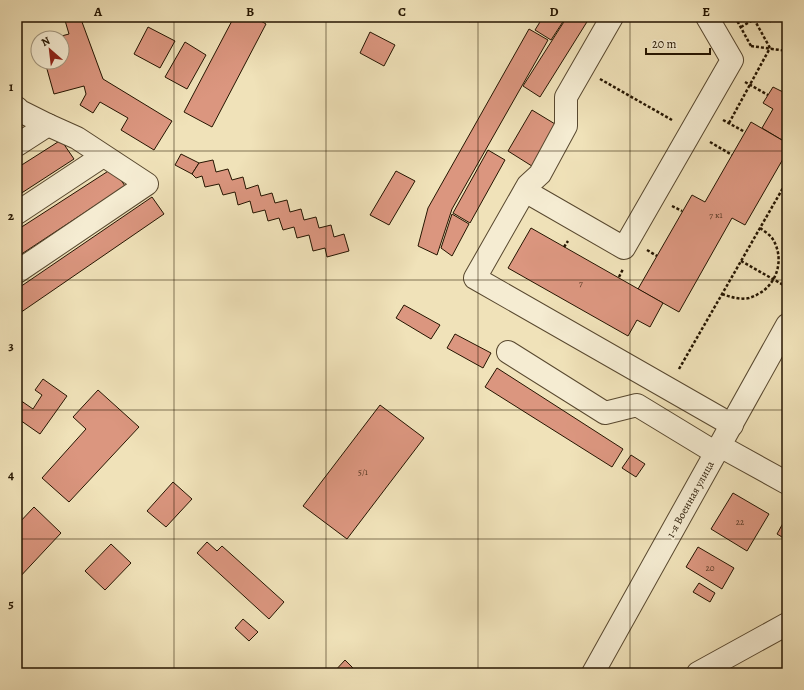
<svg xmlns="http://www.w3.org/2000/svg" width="804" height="690" font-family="Alegreya,serif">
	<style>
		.building { fill: #db967f; stroke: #251501 }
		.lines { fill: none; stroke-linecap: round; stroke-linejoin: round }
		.minor-casing { stroke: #58482f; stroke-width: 24 }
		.path { stroke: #251501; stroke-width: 2.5; stroke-dasharray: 3 2; stroke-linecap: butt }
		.minor { stroke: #f5ecd2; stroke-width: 22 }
		.grid { fill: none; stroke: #251501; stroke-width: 1; stroke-opacity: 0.55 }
		.labels { text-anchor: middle; stroke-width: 3.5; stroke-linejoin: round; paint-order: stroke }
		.number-label { font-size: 9px; fill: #523520 }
		.street-label { font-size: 11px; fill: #251501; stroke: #f5ecd2 }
		.neatline { fill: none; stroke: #251501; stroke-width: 1.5 }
		.grid-label { font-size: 13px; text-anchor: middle; font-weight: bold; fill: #251501 }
	</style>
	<rect width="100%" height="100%" fill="#f0e2b9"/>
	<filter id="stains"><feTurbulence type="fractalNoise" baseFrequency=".005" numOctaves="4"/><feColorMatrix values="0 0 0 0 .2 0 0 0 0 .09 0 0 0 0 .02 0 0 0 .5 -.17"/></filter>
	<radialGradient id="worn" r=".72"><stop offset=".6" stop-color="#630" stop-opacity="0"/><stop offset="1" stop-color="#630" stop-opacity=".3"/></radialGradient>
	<g class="building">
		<polygon points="64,17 95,17 82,22 103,79 172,121 154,150 121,130 128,118 100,102 93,113 80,105 86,94 84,86 54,94 45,62 62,62 62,38 54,38 69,34"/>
		<polygon points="234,17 254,17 266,24 212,127 184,112"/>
		<polygon points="463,17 474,17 470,22"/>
		<polygon points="543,17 566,17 551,40 535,30"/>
		<polygon points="567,17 590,17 540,97 523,86"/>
		<polygon points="767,17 779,17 770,22"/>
		<polygon points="148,27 175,41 160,68 134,54"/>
		<polygon points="529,29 548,40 452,209 437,255 418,246 428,208"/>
		<polygon points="370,32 395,45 384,66 360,53"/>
		<polygon points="185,42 206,55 187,89 165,77"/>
		<polygon points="787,84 787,143 762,128 773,109 763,103 773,87 783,92"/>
		<polygon points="532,110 560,127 535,168 508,151"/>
		<polygon points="751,122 787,143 787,152 745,225 732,218 679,312 638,289 692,195 705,202"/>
		<polygon points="61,140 74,159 17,196 17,168"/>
		<polygon points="488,150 505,160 470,223 453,213"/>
		<polygon points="181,154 199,163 192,174 175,165"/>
		<polygon points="213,160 216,172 228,169 232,180 243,177 246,189 258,185 261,196 272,193 275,203 287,200 290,212 301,209 304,220 316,217 319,228 331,225 334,237 344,234 349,251 327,257 325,248 313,251 309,235 297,238 294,227 283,230 279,218 268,221 265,210 253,213 250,201 238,205 235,192 223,195 219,184 205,187 202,176 196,178 192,174 199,163"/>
		<polygon points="113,168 125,186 17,257 17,230"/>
		<polygon points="396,171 415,181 389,225 370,215"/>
		<polygon points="152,197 164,214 17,315 17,289"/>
		<polygon points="452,214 469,224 452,256 441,248"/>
		<polygon points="531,228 663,303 650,327 637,320 628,336 508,268"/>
		<polygon points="404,305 440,325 431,339 396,318"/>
		<polygon points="455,334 491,353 483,368 447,348"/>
		<polygon points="497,368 623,449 612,467 485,387"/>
		<polygon points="43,379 67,396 40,434 17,418 17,398 33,409 42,395 35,390"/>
		<polygon points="98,390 139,427 69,502 42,478 86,429 73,417"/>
		<polygon points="380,405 424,438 347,539 303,506"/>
		<polygon points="631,455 645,464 636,477 622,468"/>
		<polygon points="173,482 192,499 166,527 147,511"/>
		<polygon points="733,493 769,514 747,551 711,529"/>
		<polygon points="34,507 61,533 17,580 17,525"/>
		<polygon points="787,516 787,540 777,534"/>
		<polygon points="207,542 217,551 222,546 284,602 269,619 197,553"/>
		<polygon points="111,544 131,563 105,590 85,571"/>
		<polygon points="698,547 734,568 722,589 686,567"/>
		<polygon points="699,583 715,593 710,602 693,592"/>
		<polygon points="243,619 258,632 249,641 235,628"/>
		<polygon points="345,660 358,673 333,673"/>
		<polygon points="17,666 25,673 17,673"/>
	</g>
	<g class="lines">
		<g class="minor-casing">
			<g id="minor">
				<polyline points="612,17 566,97 566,126 540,174 528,185 475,278 732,425"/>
				<polyline points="17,108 20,111 48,125 77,138 147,184 17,272"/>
				<polyline points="17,145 48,125"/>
				<polyline points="525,191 624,248 732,60 707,17"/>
				<polyline points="17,213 103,156"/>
				<polyline points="508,352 605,413 637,405 716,453"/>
				<polyline points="720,446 787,483"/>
				<polyline points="593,673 787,325"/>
				<polyline points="698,673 787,624"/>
			</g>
		</g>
		<g class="path">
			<polyline points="735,17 751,46"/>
			<polyline points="754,19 770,48"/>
			<polyline points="741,27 758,17"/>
			<polyline points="751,46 787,51"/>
			<polyline points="600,79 672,120"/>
			<polyline points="745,82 768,95"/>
			<polyline points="723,120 745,132"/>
			<polyline points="729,123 770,48"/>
			<polyline points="710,142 732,155"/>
			<polyline points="785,155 787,156"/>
			<polyline points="672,206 682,211"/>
			<polyline points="564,247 568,241"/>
			<polyline points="647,250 657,256"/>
			<polyline points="741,261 787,287"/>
			<polyline points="619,277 623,269"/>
			<path d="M722 294C731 297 740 300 749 298 752 297 755 296 758 294 778 284 785 257 772 238 769 234 764 231 760 228"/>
			<polyline points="679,369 787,181"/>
		</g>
		<use href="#minor" class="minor"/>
	</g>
	<path class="grid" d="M174 17V673M326 17V673M478 17V673M630 17V673M17 151H787M17 280H787M17 410H787M17 539H787"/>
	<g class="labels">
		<g class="number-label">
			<text x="716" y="218">7 к1</text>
			<text x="581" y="286">7</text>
			<text x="363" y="475">5/1</text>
			<text x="740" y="525">22</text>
			<text x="710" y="571">20</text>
		</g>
		<g class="street-label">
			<text transform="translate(690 499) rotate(-61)" y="4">1-я Военная улица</text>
		</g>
	</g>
	<rect width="804" height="690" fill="none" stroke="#f0e2b9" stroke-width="44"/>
	<g transform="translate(50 50) rotate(332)"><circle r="19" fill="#f5ecd2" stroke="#a2967e"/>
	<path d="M0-3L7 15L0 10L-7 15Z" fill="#8f2418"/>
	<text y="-6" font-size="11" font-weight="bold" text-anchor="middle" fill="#251501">N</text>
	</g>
	<path d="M646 48v6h64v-6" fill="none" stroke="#251501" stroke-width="2"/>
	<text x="652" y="48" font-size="12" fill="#251501" stroke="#f5ecd2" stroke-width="3" paint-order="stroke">20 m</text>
	<rect x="22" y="22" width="760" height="646" class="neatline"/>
	<g class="grid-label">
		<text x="98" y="16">A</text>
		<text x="250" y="16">B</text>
		<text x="402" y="16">C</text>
		<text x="554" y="16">D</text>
		<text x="706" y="16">E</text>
		<text x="11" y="91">1</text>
		<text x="11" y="220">2</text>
		<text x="11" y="350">3</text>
		<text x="11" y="479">4</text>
		<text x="11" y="608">5</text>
	</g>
	<rect width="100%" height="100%" filter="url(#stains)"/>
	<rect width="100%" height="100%" fill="url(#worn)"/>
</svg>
